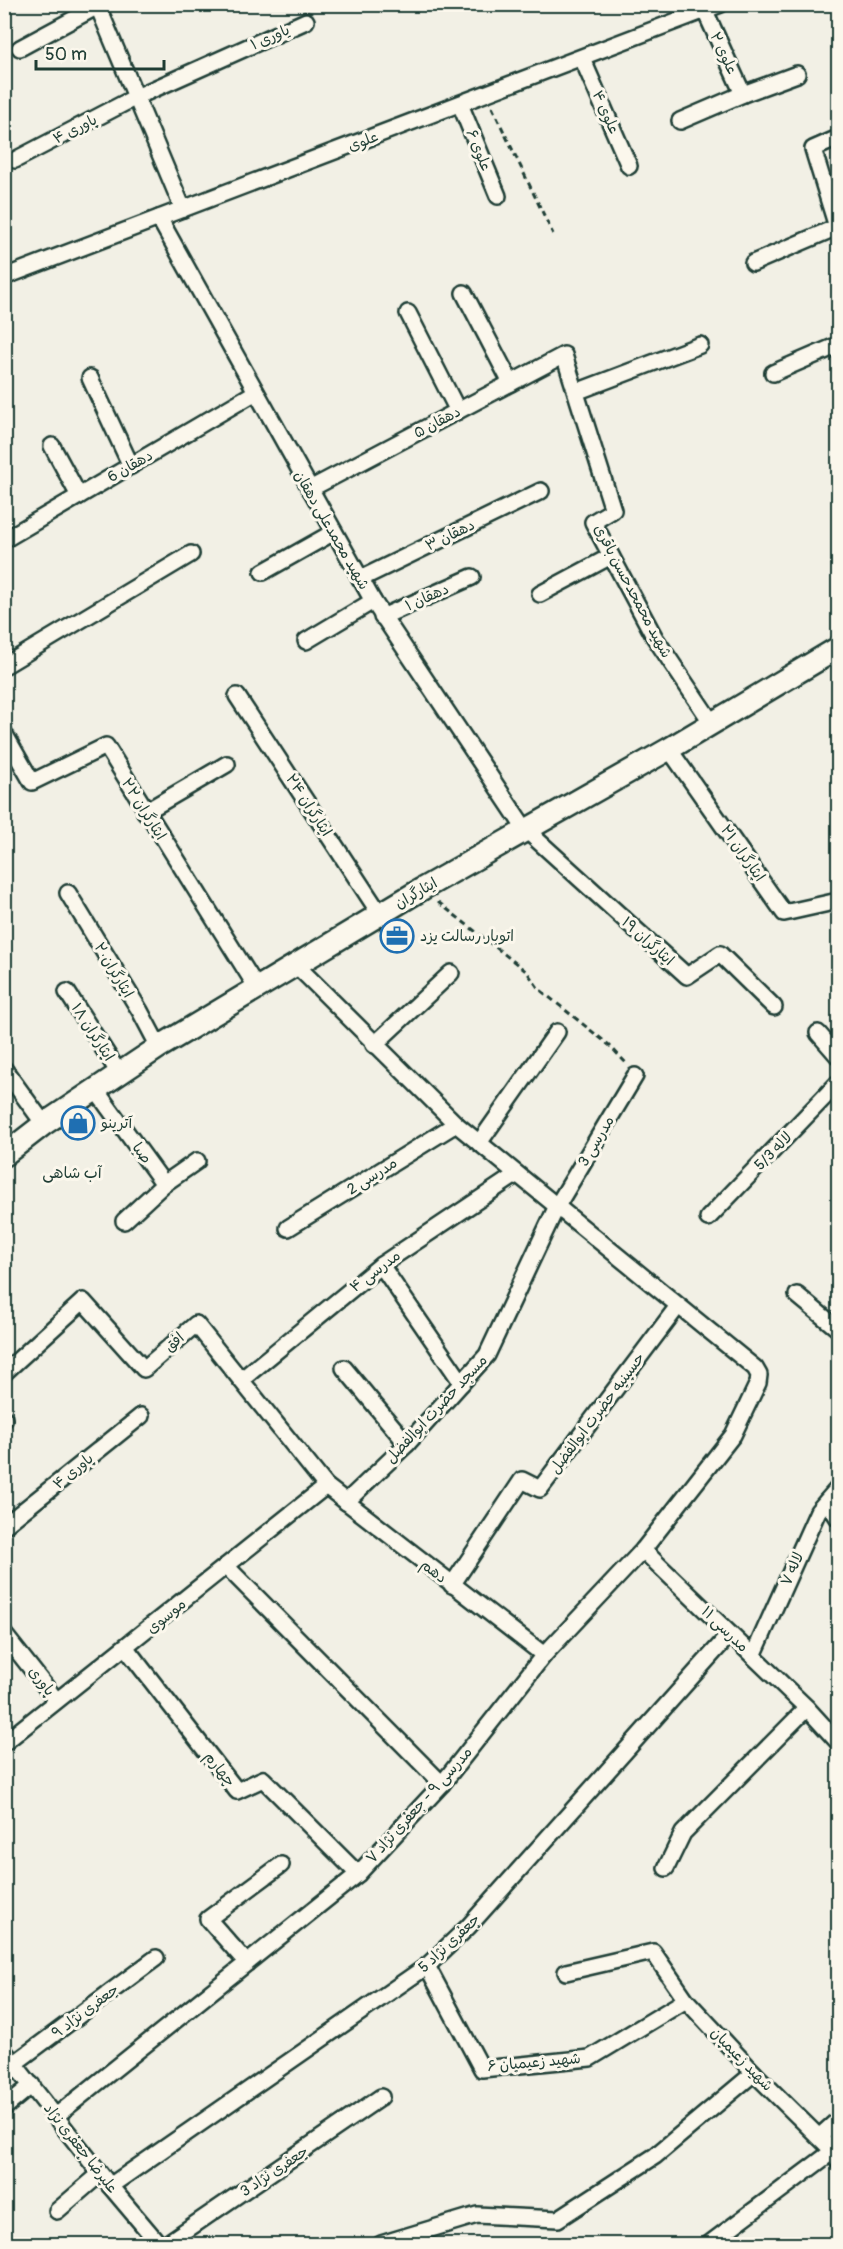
<svg xmlns="http://www.w3.org/2000/svg" width="843" height="2249" font-family="Pangolin,'Playpen Sans Arabic',sans-serif">
	<style>
		.lines { fill: none; stroke-linecap: round; stroke-linejoin: round }
		.minor-casing { stroke: #1f3d34; stroke-width: 20 }
		.secondary-casing { stroke: #1f3d34; stroke-width: 26 }
		.path { stroke: #1f3d34; stroke-width: 3; stroke-dasharray: 6 4.5; stroke-linecap: butt }
		.minor { stroke: #fbf7ec; stroke-width: 15 }
		.secondary { stroke: #fbf7ec; stroke-width: 21 }
		.labels { text-anchor: middle; stroke-width: 6; stroke-linejoin: round; paint-order: stroke }
		.street-label { font-size: 15px; fill: #1f3d34; stroke: #fbf7ec }
		.poi-label { font-size: 15px; fill: #1f3d34; stroke: #fbf7ec; text-anchor: start }
		.neighbourhood-label { font-size: 16px; fill: #1f3d34; stroke: #fbf7ec }
	</style>
	<rect width="100%" height="100%" fill="#f2f0e5"/>
	<filter id="ink" filterUnits="userSpaceOnUse"><feTurbulence type="fractalNoise" baseFrequency=".0167" numOctaves="2"/><feDisplacementMap in="SourceGraphic" scale="12" xChannelSelector="R" yChannelSelector="G"/><feConvolveMatrix kernelMatrix="1 2 1 2 8 2 1 2 1" color-interpolation-filters="sRGB"/></filter>
	<g filter="url(#ink)">
		<g class="lines">
			<g class="minor-casing">
				<g id="minor">
					<polyline points="97,4 183,209"/>
					<polyline points="705,11 743,94 797,74"/>
					<polyline points="20,48 98,6"/>
					<polyline points="582,58 629,166"/>
					<polyline points="460,104 498,196"/>
					<polyline points="680,121 743,94"/>
					<polyline points="838,138 813,149 837,227 838,226"/>
					<polyline points="15,160 136,97 306,21"/>
					<polyline points="159,218 373,601 525,829 687,976 720,954 774,1007"/>
					<polyline points="753,263 837,227"/>
					<polyline points="4,277 721,4"/>
					<polyline points="464,293 511,383"/>
					<polyline points="408,313 458,411"/>
					<polyline points="773,373 838,345"/>
					<polyline points="90,378 131,466"/>
					<polyline points="576,392 700,345"/>
					<polyline points="52,446 79,496"/>
					<polyline points="310,489 564,355 613,510 593,522 655,638 712,723"/>
					<polyline points="4,540 256,392"/>
					<polyline points="263,572 334,532"/>
					<polyline points="360,579 541,491"/>
					<polyline points="540,594 611,556"/>
					<polyline points="382,617 472,577"/>
					<polyline points="306,641 373,601"/>
					<polyline points="4,666 191,554"/>
					<polyline points="237,696 380,914"/>
					<polyline points="4,733 32,782 106,746 257,988"/>
					<polyline points="669,749 784,913 838,901"/>
					<polyline points="145,812 227,764"/>
					<polyline points="68,893 140,1011 159,1047"/>
					<polyline points="67,992 119,1073"/>
					<polyline points="818,1033 838,1056"/>
					<polyline points="374,1045 451,973"/>
					<polyline points="4,1069 44,1124"/>
					<polyline points="95,1089 164,1184 197,1161"/>
					<polyline points="479,1143 557,1032"/>
					<polyline points="708,1218 838,1083"/>
					<polyline points="124,1221 164,1184"/>
					<polyline points="288,1228 456,1124"/>
					<polyline points="381,1265 462,1383"/>
					<polyline points="797,1295 838,1329"/>
					<polyline points="344,1368 407,1444"/>
					<polyline points="4,1373 83,1301 144,1369 196,1324 326,1486 544,1655"/>
					<polyline points="241,1380 381,1265 517,1174"/>
					<polyline points="4,1418 4,1420"/>
					<polyline points="827,1501 838,1518"/>
					<polyline points="346,1502 407,1444 487,1355 557,1206 635,1076"/>
					<polyline points="4,1526 141,1416"/>
					<polyline points="643,1550 807,1708 838,1742"/>
					<polyline points="226,1566 442,1784"/>
					<polyline points="452,1585 522,1480 540,1489 678,1306"/>
					<polyline points="4,1634 56,1700"/>
					<polyline points="126,1648 237,1791 263,1779 358,1874"/>
					<polyline points="753,1656 818,1511 838,1488"/>
					<polyline points="4,1743 326,1486"/>
					<polyline points="666,1868 683,1833 807,1708"/>
					<polyline points="247,1963 208,1919 281,1865"/>
					<polyline points="427,1966 482,2069 590,2058 686,2000"/>
					<polyline points="566,1972 653,1952 686,2000 754,2073 833,2151 838,2161"/>
					<polyline points="4,2051 110,2186 159,2244"/>
					<polyline points="15,2063 156,1958"/>
					<polyline points="4,2108 32,2085"/>
					<polyline points="56,2116 358,1874 442,1784 544,1655 643,1550 733,1435 758,1383 759,1375 755,1368 456,1124 296,965"/>
					<polyline points="819,2137 838,2120"/>
					<polyline points="110,2186 427,1966 468,1927 730,1634"/>
					<polyline points="57,2211 100,2174"/>
					<polyline points="166,2244 381,2097"/>
					<polyline points="381,2244 477,2215 558,2219 655,2156 754,2073"/>
					<polyline points="709,2244 833,2151"/>
				</g>
			</g>
			<g class="secondary-casing">
				<polyline id="secondary" points="4,1155 44,1124 159,1047 422,889 669,749 838,648"/>
			</g>
			<g class="path">
				<polyline points="492,107 553,234"/>
				<polyline points="438,902 527,972 539,989 609,1045 626,1063"/>
			</g>
			<use href="#minor" class="minor"/>
			<use href="#secondary" class="secondary"/>
		</g>
	</g>
	<defs>
		<g id="office-ring" transform="scale(1.725)"><circle r="9.5" fill="#fbf7ec" stroke="#1f6fb2" stroke-width="1.5"/><path d="M-6-3h4V-5.5h4V-3h4V5H-6ZM-1-4.5V-3h2v-1.5ZM-6 0V1H6V0Z" fill="#1f6fb2"/></g>
		<g id="shop-ring" transform="scale(1.725)"><circle r="9.5" fill="#fbf7ec" stroke="#1f6fb2" stroke-width="1.5"/><path d="M-5-2.5h2.3a2.7 3.5 0 0 1 5.4 0H5L5.5 6h-11ZM-1.5-2.5h3a1.5 2.3 0 0 0-3 0Z" fill="#1f6fb2"/></g>
	</defs>
	<g fill-rule="evenodd">
		<use href="#office-ring" x="397" y="936"/>
		<use href="#shop-ring" x="78" y="1123"/>
	</g>
	<g class="labels">
		<g class="street-label">
			<text transform="translate(270 37) rotate(-24)" y="5">یاوری ۱</text>
			<text transform="translate(724 53) rotate(65)" y="5">علوی ۲</text>
			<text transform="translate(606 112) rotate(66)" y="5">علوی ۴</text>
			<text transform="translate(75 129) rotate(-27)" y="5">یاوری ۴</text>
			<text transform="translate(363 141) rotate(-21)" y="5">علوی</text>
			<text transform="translate(479 150) rotate(68)" y="5">علوی ۶</text>
			<text transform="translate(437 422) rotate(-28)" y="5">دهقان ۵</text>
			<text transform="translate(130 466) rotate(-30)" y="5">دهقان 6</text>
			<text transform="translate(332 530) rotate(60)" y="5">شهید محمدعلی دهقان</text>
			<text transform="translate(450 535) rotate(-26)" y="5">دهقان ۳</text>
			<text transform="translate(633 591) rotate(62)" y="5">شهید محمحدحسن باقری</text>
			<text transform="translate(427 597) rotate(-24)" y="5">دهقان ۱</text>
			<text transform="translate(309 805) rotate(57)" y="5">ایثارگران ۲۴</text>
			<text transform="translate(144 809) rotate(58)" y="5">ایثارگران ۲۲</text>
			<text transform="translate(743 853) rotate(55)" y="5">ایثارگران ۲۱</text>
			<text transform="translate(416 893) rotate(-30)" y="5">ایثارگران</text>
			<text transform="translate(648 941) rotate(42)" y="5">ایثارگران ۱‍۹</text>
			<text transform="translate(114 970) rotate(59)" y="5">۲۰ایثارگران</text>
			<text transform="translate(93 1032) rotate(57)" y="5">ایثارگران ۱۸</text>
			<text transform="translate(596 1141) rotate(-59)" y="5">مدرسی 3</text>
			<text transform="translate(773 1151) rotate(-46)" y="5">لاله 5/3</text>
			<text transform="translate(142 1153) rotate(54)" y="5">صبا</text>
			<text transform="translate(372 1176) rotate(-32)" y="5">مدرسی 2</text>
			<text transform="translate(375 1271) rotate(-37)" y="5">مدرسی ۴</text>
			<text transform="translate(174 1342) rotate(-41)" y="5">افق</text>
			<text transform="translate(436 1409) rotate(-47)" y="5">مسجد حضرت ابوالفضل</text>
			<text transform="translate(597 1413) rotate(-53)" y="5">حسینیه حضرت ابوالفضل</text>
			<text transform="translate(73 1471) rotate(-39)" y="5">یاوری ۴</text>
			<text transform="translate(792 1569) rotate(-66)" y="5">لاله ۷</text>
			<text transform="translate(434 1571) rotate(38)" y="5">دهم</text>
			<text transform="translate(166 1616) rotate(-39)" y="5">موسوی</text>
			<text transform="translate(725 1629) rotate(44)" y="5">مدرسی ۱۱</text>
			<text transform="translate(42 1681) rotate(52)" y="5">یاوری</text>
			<text transform="translate(220 1769) rotate(52)" y="5">چهارم</text>
			<text transform="translate(419 1805) rotate(-48)" y="5">مدرسی ۹ - جعفری نژاد ۷</text>
			<text transform="translate(449 1943) rotate(-43)" y="5">جعفری نژاد 5</text>
			<text transform="translate(85 2011) rotate(-37)" y="5">جعفری نژاد ۹</text>
			<text transform="translate(742 2059) rotate(46)" y="5">شهید زعیمیان</text>
			<text transform="translate(534 2062) rotate(-5)" y="5">شهید زعیمیان ۶</text>
			<text transform="translate(81 2148) rotate(52)" y="5">علیرضا جعفری نژاد</text>
			<text transform="translate(274 2171) rotate(-34)" y="5">جعفری نژاد 3</text>
		</g>
		<g class="poi-label">
			<text x="420" y="941">اتوبار رسالت یزد</text>
			<text x="101" y="1128">آترینو</text>
		</g>
		<g class="neighbourhood-label">
			<text x="72" y="1178">آب شاهی</text>
		</g>
	</g>
	<rect width="843" height="2249" fill="none" stroke="#fbf7ec" stroke-width="24"/>
	<rect x="12" y="12" width="819" height="2225" fill="none" stroke="#1f3d34" stroke-width="2" filter="url(#ink)"/>
	<path d="M36 60v9h128v-9" fill="none" stroke="#1f3d34" stroke-width="3"/>
	<text x="45" y="60" font-size="18" fill="#1f3d34" stroke="#fbf7ec" stroke-width="4.5" paint-order="stroke">50 m</text>
</svg>
